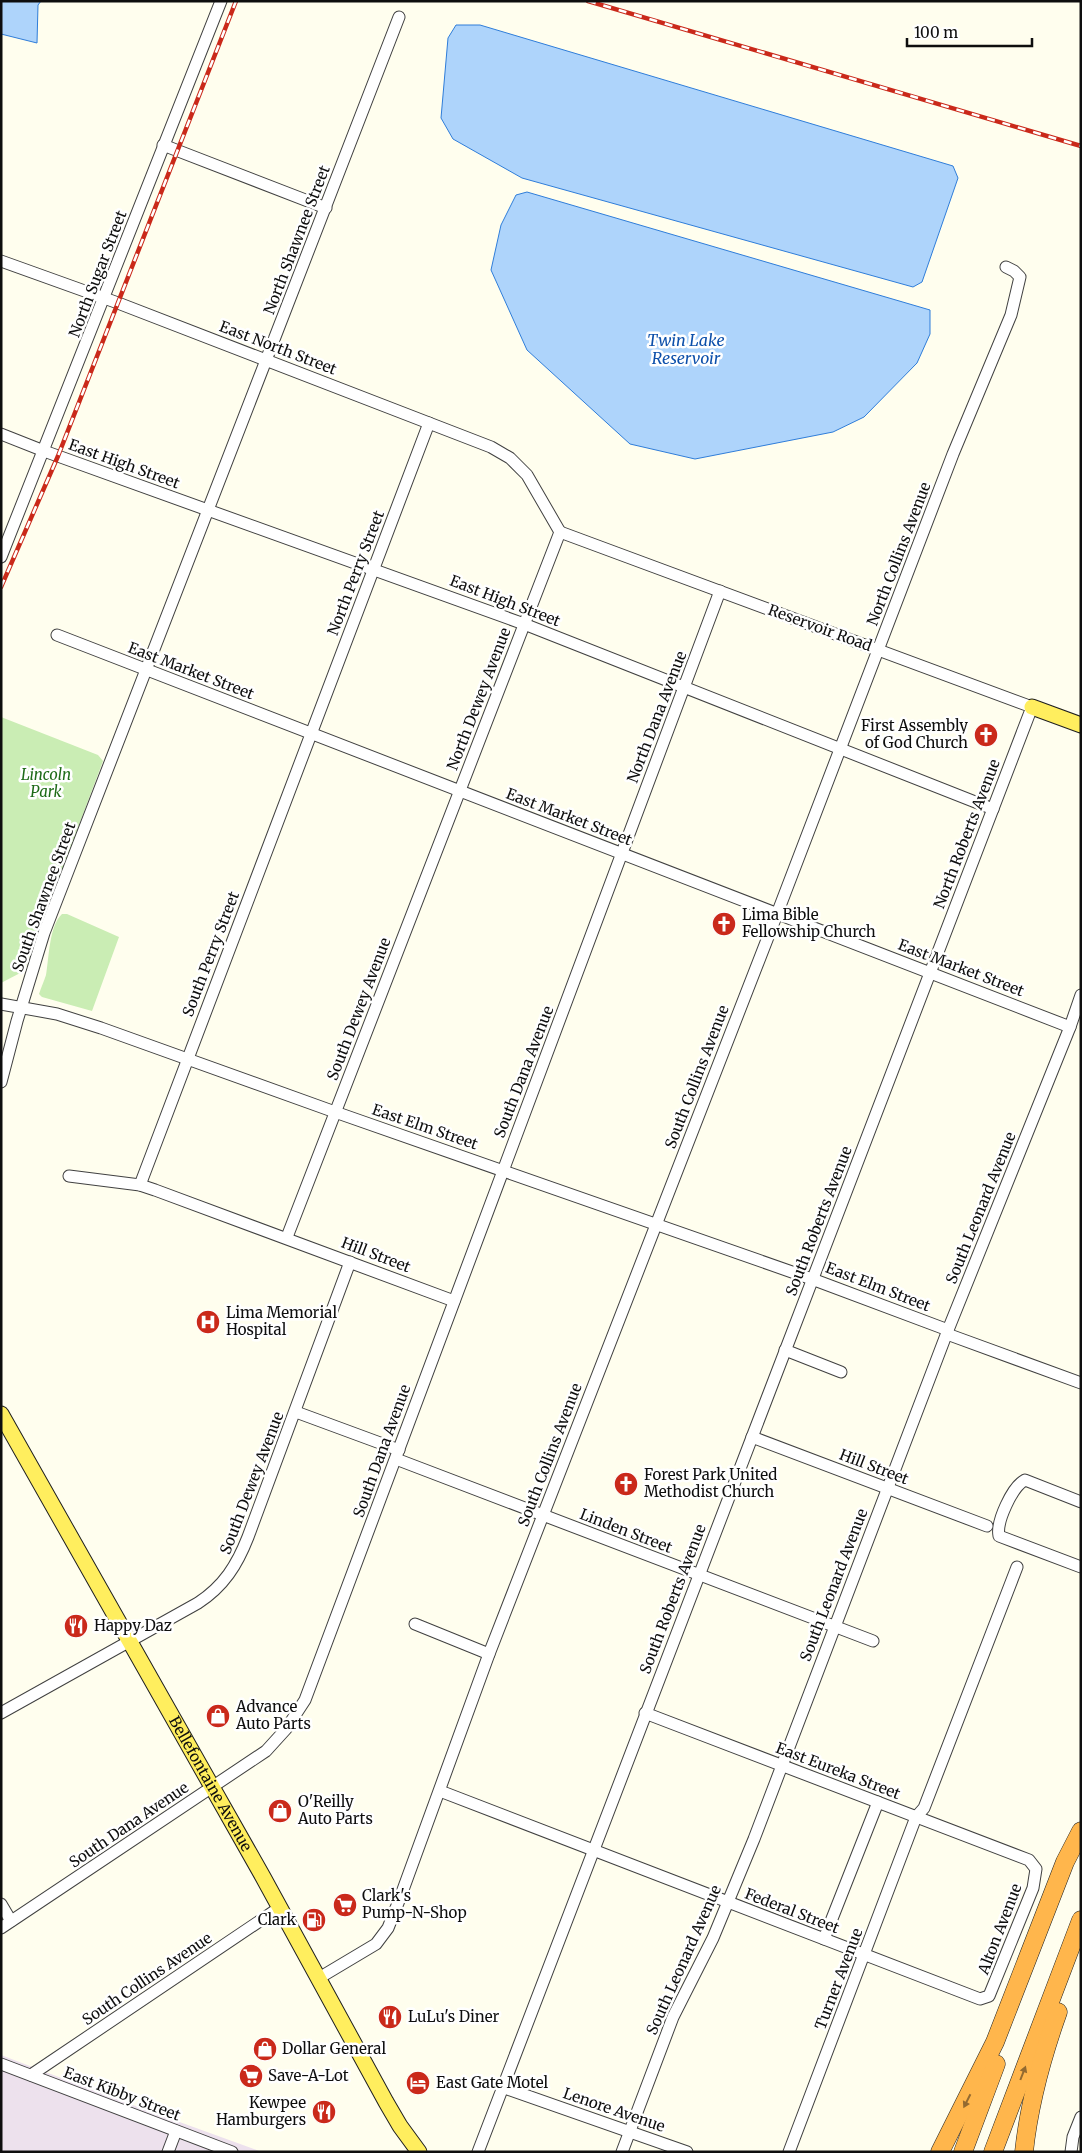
<svg xmlns="http://www.w3.org/2000/svg" width="1082" height="2153" font-family="Merriweather,serif">
	<style>
		.industrial { fill: #ede1ed }
		.green { fill: #caedb4 }
		.water { fill: #aed4fb; stroke: #2f7dd9 }
		.lines { fill: none; stroke-linecap: round; stroke-linejoin: round }
		.minor-casing { stroke: #414141; stroke-width: 13 }
		.major-casing { stroke: #1f1f1f; stroke-width: 17 }
		.highway-casing { stroke: #1f1f1f; stroke-width: 19 }
		.minor { stroke: #fff; stroke-width: 11 }
		.major { stroke: #ffee5e; stroke-width: 15 }
		.highway { stroke: #ffb64c; stroke-width: 18 }
		.rail-casing { stroke: #ca291a; stroke-width: 4.5 }
		.rail { stroke: #fff; stroke-width: 2.5; stroke-dasharray: 8; stroke-linecap: butt }
		.oneway { fill: #936a30 }
		.labels { text-anchor: middle; stroke-width: 5; stroke-linejoin: round; paint-order: stroke }
		.street-label { font-size: 15px; fill: #0e0e0e; stroke: #fff }
		.poi-label { font-size: 15px; fill: #0e0e0e; stroke: #fff; text-anchor: start }
		.park-label { font-size: 15px; font-style: italic; fill: #1e6b18; stroke: #fff }
		.water-label { font-size: 16px; font-style: italic; fill: #0c4faa; stroke: #fff }
	</style>
	<rect width="100%" height="100%" fill="#fffeee"/>
	<polygon class="industrial" points="1,2055 119,2100 262,2152 1,2152"/>
	<g class="green">
		<polygon points="1,717 98,755 103,761 24,971 1,983"/>
		<path d="M67 914 119 937 92 1011 42 997 39 994C41 988 44 981 46 975 49 958 49 926 62 914Z"/>
	</g>
	<g class="water">
		<polygon points="1,1 41,1 38,5 37,43 1,34"/>
		<polygon points="456,25 480,25 953,166 958,178 922,282 913,287 522,178 453,139 441,118 448,38"/>
		<polygon points="527,192 930,310 930,334 917,363 864,417 833,432 695,459 630,444 527,350 491,270 501,225 516,195"/>
	</g>
	<g class="lines">
		<g class="minor-casing">
			<g id="minor">
				<polyline points="163,145 326,208"/>
				<polyline points="1,261 118,303 491,447 510,458 527,475 560,532"/>
				<polyline points="1,434 44,451 524,624 993,809"/>
				<polyline points="1,557 221,1"/>
				<polyline points="57,635 1070,1027"/>
				<polyline points="1,1004 57,1014 101,1028 335,1112 812,1279 948,1330"/>
				<polyline points="1,1082 17,1021 44,933 399,17"/>
				<polyline points="69,1176 140,1185 155,1190 454,1301"/>
				<polyline points="140,1185 429,423"/>
				<polyline points="287,1237 560,532"/>
				<polyline points="947,1334 1081,1383"/>
				<polyline points="785,1350 841,1372"/>
				<polyline points="296,1412 399,1450"/>
				<polyline points="752,1437 987,1526"/>
				<polyline points="396,1459 873,1641"/>
				<path d="M1081 1502 1025 1480C1012 1487 996 1522 999 1536L1081 1567"/>
				<polyline points="415,1624 489,1654"/>
				<path d="M1 1713 198 1603C224 1586 237 1565 248 1537L350 1262"/>
				<polyline points="440,1791 980,1999 989,1996 1033,1888 1036,1869 1029,1860 645,1713"/>
				<polyline points="1,1904 11,1921"/>
				<polyline points="1,1928 266,1751 286,1729 305,1700 720,591"/>
				<polyline points="824,1939 878,1802"/>
				<polyline points="319,1978 376,1944 388,1928 400,1898 489,1654 777,914 953,454 1011,315 1020,277 1014,271 1006,267"/>
				<polyline points="1,2064 232,2152"/>
				<polyline points="31,2075 279,1908"/>
				<polyline points="502,2087 687,2152"/>
				<polyline points="168,2152 176,2131"/>
				<polyline points="478,2152 1032,707 560,532"/>
				<polyline points="622,2152 673,2017 713,1938 754,1839 948,1330 1070,1027 1081,995"/>
				<polyline points="789,2152 916,1817 924,1808 1017,1567"/>
				<polyline points="1071,2152 1073,2137 1081,2117"/>
			</g>
		</g>
		<g class="major-casing">
			<g id="major">
				<polyline points="1032,707 1081,725"/>
				<path id="s1" d="M1 1414 263 1877 386 2102 400 2126 419 2152"/>
			</g>
		</g>
		<g class="highway-casing">
			<g id="highway">
				<polyline points="940,2152 995,2042 1065,1862 1081,1831"/>
				<polyline points="963,2152 996,2064"/>
				<polyline points="993,2152 1081,1920"/>
				<path d="M1024 2152C1029 2104 1042 2057 1058 2012"/>
			</g>
		</g>
		<use href="#minor" class="minor"/>
		<use href="#major" class="major"/>
		<use href="#highway" class="highway"/>
		<g class="rail-casing">
			<g id="rail">
				<polyline points="588,1 1081,146"/>
				<polyline points="1,587 58,456 236,1"/>
			</g>
		</g>
		<use href="#rail" class="rail"/>
	</g>
	<defs><path id="oneway-solid" d="M-6-.8H1V-3.2L6.5 0L1 3.2V.8H-6Z" transform="scale(1.25)"/></defs>
	<g class="oneway">
		<use href="#oneway-solid" transform="translate(1023 2073) rotate(-69)"/>
		<use href="#oneway-solid" transform="translate(967 2101) rotate(117)"/>
	</g>
	<defs>
		<g id="church-disc" transform="scale(1.25)"><circle r="9.5" fill="#ca291a" stroke="#fff"/><path d="M-1.2-6h2.4v3.5h3.3v2.4h-3.3V6h-2.4V-.1h-3.3v-2.4h3.3Z" fill="#fff"/></g>
		<g id="hospital-disc" transform="scale(1.25)"><circle r="9.5" fill="#ca291a" stroke="#fff"/><path d="M-5-5h3v3.5h4V-5h3V5h-3V1.5h-4V5h-3Z" fill="#fff"/></g>
		<g id="restaurant-disc" transform="scale(1.25)"><circle r="9.5" fill="#ca291a" stroke="#fff"/><path d="M-5-6h1v4h1v-4h1v4h1v-4h1v5L-1.5 .5V6h-2V.5L-5-1ZM5-6V6H3V1.5H1.5Q1.5-4 5-6Z" fill="#fff"/></g>
		<g id="shop-disc" transform="scale(1.25)"><circle r="9.5" fill="#ca291a" stroke="#fff"/><path d="M-5-2.5h2.3a2.7 3.5 0 0 1 5.4 0H5L5.5 6h-11ZM-1.5-2.5h3a1.5 2.3 0 0 0-3 0Z" fill="#fff"/></g>
		<g id="supermarket-disc" transform="scale(1.25)"><circle r="9.5" fill="#ca291a" stroke="#fff"/><path d="M-6-5.5h2.5l.6 2H6L4.5 2H-2.5L-4.4-4H-6ZM-1.5 3.2a1.3 1.3 0 1 0 .1 0ZM3 3.2a1.3 1.3 0 1 0 .1 0Z" fill="#fff"/></g>
		<g id="fuel-disc" transform="scale(1.25)"><circle r="9.5" fill="#ca291a" stroke="#fff"/><path d="M-5.5-6h7V0h2V4h1.3V-2.5L3-4.5l.8-.8L6-3V5H2.5V1h-1V6h-7ZM-4.2-4.7v3.2H.2V-4.7Z" fill="#fff"/></g>
		<g id="hotel-disc" transform="scale(1.25)"><circle r="9.5" fill="#ca291a" stroke="#fff"/><path d="M-6-4.5h1.5V1H6V5H4.5V3h-9V5H-6ZM-4 0a1.8 1.8 0 1 1 3.6 0ZM.5 0V-2.5h3Q6-2.5 6 0Z" fill="#fff"/></g>
	</defs>
	<g fill-rule="evenodd">
		<use href="#church-disc" x="986" y="735"/>
		<use href="#church-disc" x="724" y="924"/>
		<use href="#hospital-disc" x="208" y="1322"/>
		<use href="#church-disc" x="626" y="1484"/>
		<use href="#restaurant-disc" x="76" y="1626"/>
		<use href="#shop-disc" x="218" y="1716"/>
		<use href="#shop-disc" x="280" y="1811"/>
		<use href="#supermarket-disc" x="345" y="1905"/>
		<use href="#fuel-disc" x="314" y="1920"/>
		<use href="#restaurant-disc" x="390" y="2017"/>
		<use href="#shop-disc" x="265" y="2049"/>
		<use href="#supermarket-disc" x="251" y="2076"/>
		<use href="#hotel-disc" x="418" y="2083"/>
		<use href="#restaurant-disc" x="324" y="2112"/>
	</g>
	<g class="labels">
		<g class="street-label">
			<text transform="translate(297 240) rotate(-69)" y="5">North Shawnee Street</text>
			<text transform="translate(98 274) rotate(-69)" y="5">North Sugar Street</text>
			<text transform="translate(278 348) rotate(21)" y="5">East North Street</text>
			<text transform="translate(124 464) rotate(20)" y="5">East High Street</text>
			<text transform="translate(899 554) rotate(-69)" y="5">North Collins Avenue</text>
			<text transform="translate(356 573) rotate(-69)" y="5">North Perry Street</text>
			<text transform="translate(505 601) rotate(21)" y="5">East High Street</text>
			<text transform="translate(820 628) rotate(20)" y="5">Reservoir Road</text>
			<text transform="translate(191 671) rotate(21)" y="5">East Market Street</text>
			<text transform="translate(479 699) rotate(-69)" y="5">North Dewey Avenue</text>
			<text transform="translate(657 717) rotate(-69)" y="5">North Dana Avenue</text>
			<text transform="translate(569 817) rotate(21)" y="5">East Market Street</text>
			<text transform="translate(967 834) rotate(-69)" y="5">North Roberts Avenue</text>
			<text transform="translate(44 897) rotate(-70)" y="5">South Shawnee Street</text>
			<text transform="translate(211 954) rotate(-69)" y="5">South Perry Street</text>
			<text transform="translate(961 968) rotate(21)" y="5">East Market Street</text>
			<text transform="translate(359 1009) rotate(-69)" y="5">South Dewey Avenue</text>
			<text transform="translate(524 1072) rotate(-69)" y="5">South Dana Avenue</text>
			<text transform="translate(697 1077) rotate(-69)" y="5">South Collins Avenue</text>
			<text transform="translate(425 1127) rotate(19)" y="5">East Elm Street</text>
			<text transform="translate(981 1208) rotate(-68)" y="5">South Leonard Avenue</text>
			<text transform="translate(819 1221) rotate(-69)" y="5">South Roberts Avenue</text>
			<text transform="translate(376 1255) rotate(21)" y="5">Hill Street</text>
			<text transform="translate(878 1287) rotate(21)" y="5">East Elm Street</text>
			<text transform="translate(382 1451) rotate(-70)" y="5">South Dana Avenue</text>
			<text transform="translate(550 1455) rotate(-69)" y="5">South Collins Avenue</text>
			<text transform="translate(874 1467) rotate(21)" y="5">Hill Street</text>
			<text transform="translate(252 1483) rotate(-69)" y="5">South Dewey Avenue</text>
			<text transform="translate(626 1531) rotate(21)" y="5">Linden Street</text>
			<text transform="translate(834 1585) rotate(-69)" y="5">South Leonard Avenue</text>
			<text transform="translate(673 1599) rotate(-69)" y="5">South Roberts Avenue</text>
			<text transform="translate(838 1771) rotate(21)" y="5">East Eureka Street</text>
			<text dy="5" stroke="none"><textPath href="#s1" startOffset="425">Bellefontaine Avenue</textPath></text>
			<text transform="translate(129 1825) rotate(-34)" y="5">South Dana Avenue</text>
			<text transform="translate(792 1911) rotate(21)" y="5">Federal Street</text>
			<text transform="translate(1000 1929) rotate(-69)" y="5">Alton Avenue</text>
			<text transform="translate(684 1960) rotate(-66)" y="5">South Leonard Avenue</text>
			<text transform="translate(147 1979) rotate(-34)" y="5">South Collins Avenue</text>
			<text transform="translate(839 1979) rotate(-69)" y="5">Turner Avenue</text>
			<text transform="translate(122 2094) rotate(21)" y="5">East Kibby Street</text>
			<text transform="translate(614 2110) rotate(19)" y="5">Lenore Avenue</text>
		</g>
		<g class="poi-label">
			<text x="968" y="731" text-anchor="end">First Assembly<tspan x="968" dy="17">of God Church</tspan></text>
			<text x="742" y="920">Lima Bible<tspan x="742" dy="17">Fellowship Church</tspan></text>
			<text x="226" y="1318">Lima Memorial<tspan x="226" dy="17">Hospital</tspan></text>
			<text x="644" y="1480">Forest Park United<tspan x="644" dy="17">Methodist Church</tspan></text>
			<text x="94" y="1631">Happy Daz</text>
			<text x="236" y="1712">Advance<tspan x="236" dy="17">Auto Parts</tspan></text>
			<text x="298" y="1807">O'Reilly<tspan x="298" dy="17">Auto Parts</tspan></text>
			<text x="362" y="1901">Clark's<tspan x="362" dy="17">Pump-N-Shop</tspan></text>
			<text x="296" y="1925" text-anchor="end">Clark</text>
			<text x="408" y="2022">LuLu's Diner</text>
			<text x="282" y="2054">Dollar General</text>
			<text x="268" y="2081">Save-A-Lot</text>
			<text x="436" y="2088">East Gate Motel</text>
			<text x="306" y="2108" text-anchor="end">Kewpee<tspan x="306" dy="17">Hamburgers</tspan></text>
		</g>
		<g class="park-label">
			<text x="46" y="780">Lincoln<tspan x="46" dy="17">Park</tspan></text>
		</g>
		<g class="water-label">
			<text x="686" y="346">Twin Lake<tspan x="686" dy="18">Reservoir</tspan></text>
		</g>
	</g>
	<rect width="1082" height="2153" fill="none" stroke="#0e0e0e" stroke-width="5"/>
	<path d="M907 38v8h125v-8" fill="none" stroke="#0e0e0e" stroke-width="2.5"/>
	<text x="914" y="38" font-size="15" fill="#0e0e0e" stroke="#ffffff" stroke-width="4" paint-order="stroke">100 m</text>
</svg>
